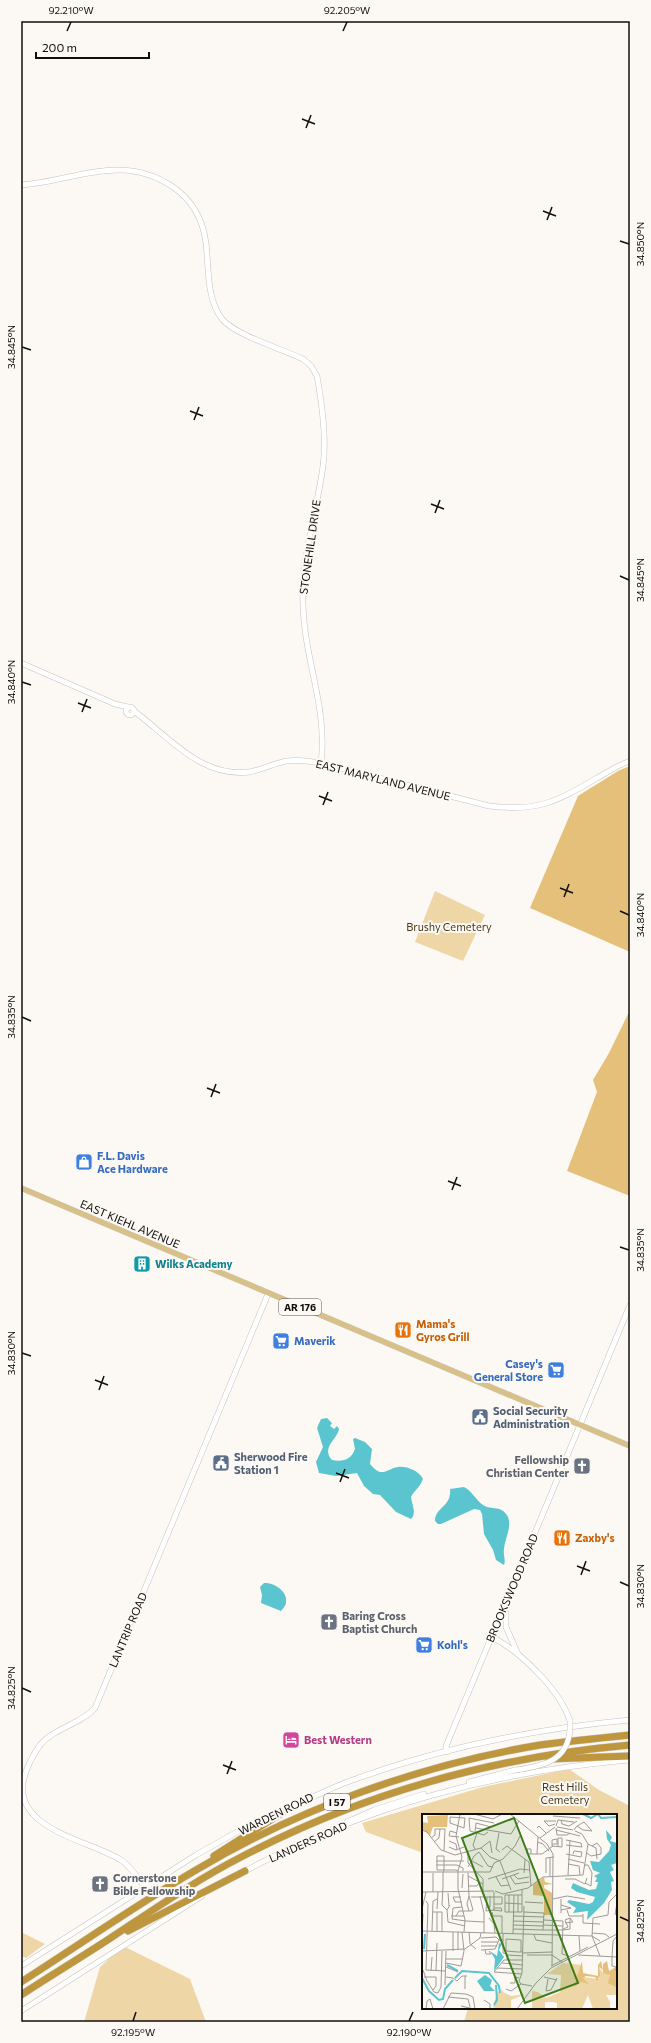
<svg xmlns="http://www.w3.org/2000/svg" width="651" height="2043" font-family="Commissioner,sans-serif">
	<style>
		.green { fill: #efd6a7 }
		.forest { fill: #e5c07a }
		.water { fill: #5bc5cf }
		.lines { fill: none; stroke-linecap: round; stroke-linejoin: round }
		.secondary-casing { stroke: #c6c3bf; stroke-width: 6 }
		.primary-casing { stroke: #d4d4d4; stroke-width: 6 }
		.highway-casing { stroke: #d4d4d4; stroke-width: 8 }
		.secondary { stroke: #fff; stroke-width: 5 }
		.primary { stroke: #d8c08b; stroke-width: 5.5 }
		.highway { stroke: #be963e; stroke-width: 7 }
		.secondary-bridge-casing { stroke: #c6c3bf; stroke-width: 6; stroke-linecap: butt }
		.secondary-bridge { stroke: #fff; stroke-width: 5 }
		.ticks { fill: none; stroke: #100f0e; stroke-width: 1.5 }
		.labels { text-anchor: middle; stroke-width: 4; stroke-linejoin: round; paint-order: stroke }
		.shield { fill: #fcf9f4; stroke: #575553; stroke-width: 1 }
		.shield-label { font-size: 10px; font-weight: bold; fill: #100f0e }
		.street-label { font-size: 11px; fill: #100f0e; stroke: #fcf9f4 }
		.park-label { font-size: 11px; fill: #48391a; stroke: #fcf9f4 }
		.shop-label { font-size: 11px; font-weight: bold; fill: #366cbe; stroke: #fcf9f4; text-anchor: start }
		.culture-label { font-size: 11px; font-weight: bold; fill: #0d838f; stroke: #fcf9f4; text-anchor: start }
		.food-label { font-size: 11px; font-weight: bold; fill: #c56008; stroke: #fcf9f4; text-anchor: start }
		.service-label { font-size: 11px; font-weight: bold; fill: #4e5e75; stroke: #fcf9f4; text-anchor: start }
		.worship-label { font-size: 11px; font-weight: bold; fill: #5b616d; stroke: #fcf9f4; text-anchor: start }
		.hotel-label { font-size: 11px; font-weight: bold; fill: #b23c85; stroke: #fcf9f4; text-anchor: start }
		.inset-river { fill: none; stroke: #5bc5cf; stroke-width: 2 }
		.inset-road { fill: none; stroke: #9e9b98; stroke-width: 1 }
		.view { fill: #3e7c19; fill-opacity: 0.15; stroke: #3e7c19; stroke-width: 2 }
		.inset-edge { fill: none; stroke: #100f0e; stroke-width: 2 }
		.neatline { fill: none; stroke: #100f0e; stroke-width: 1.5 }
		.ticks-label { font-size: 10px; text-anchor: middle; fill: #100f0e }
	</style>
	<rect width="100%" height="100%" fill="#fcf9f4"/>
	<g class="green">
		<polygon points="435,891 485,915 463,961 415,942"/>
		<polygon points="569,1769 599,1790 630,1806 630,2022 464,2022 468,2008 616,2008 616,1815 423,1815 423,1853 366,1832 362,1823 483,1787"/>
		<polygon points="21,1932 45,1944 26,1958 21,1956"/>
		<polygon points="123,1946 190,1979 206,2022 84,2022 100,1967"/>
	</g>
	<g class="forest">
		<polygon points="630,766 630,952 530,908 578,796 618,771"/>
		<polygon points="630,1010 630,1196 567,1171 597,1092 593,1080 609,1053"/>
	</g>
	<g class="water">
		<path d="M327 1418 332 1423 330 1426 334 1429 337 1426 339 1429C337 1440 321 1447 332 1460 343 1462 351 1460 355 1449L353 1439 355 1438 365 1442 372 1449 370 1464C382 1479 386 1469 398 1467 407 1466 419 1471 423 1479 419 1489 415 1489 411 1497 412 1505 417 1513 411 1519L396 1512 380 1495 373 1494 364 1486 357 1473 336 1476 319 1473 316 1462 323 1447 317 1428 321 1419Z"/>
		<path d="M464 1487C472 1491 476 1500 483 1505 492 1511 501 1504 508 1517 512 1528 505 1538 504 1549 503 1555 506 1560 504 1565L496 1560 493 1550 484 1534 482 1514 480 1510 474 1509 441 1524H438L435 1521C435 1507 452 1507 450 1489Z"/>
		<path d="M264 1583C273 1582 288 1591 286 1602 286 1606 283 1608 281 1611L261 1603 262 1595 260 1587Z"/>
	</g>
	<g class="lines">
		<g class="secondary-casing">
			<g id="secondary">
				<path d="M21 185C76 181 122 152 173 187 192 200 203 220 206 243 209 267 206 298 222 319 235 335 282 349 303 359L311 366 317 376C322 404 327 438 323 466 317 512 301 557 303 604 304 659 328 708 321 763"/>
				<polyline points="21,663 115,704 128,707"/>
				<circle cx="130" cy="711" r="4"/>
				<path d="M134 711C169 737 201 778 249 772 262 770 274 763 287 761 299 759 310 762 321 763L489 806C538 812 556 802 597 778 608 772 618 765 630 761"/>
				<polyline points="506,1609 506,1627 518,1654"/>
				<path d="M492 1637C521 1652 560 1690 570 1721"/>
				<polyline points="447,1752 446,1746 630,1305"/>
				<polyline points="469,1782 515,1770"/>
				<path d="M286 1809C305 1801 323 1792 342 1784 434 1749 532 1729 630 1720"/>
				<polyline points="347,1822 374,1810 424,1794"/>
				<path d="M242 1873C360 1807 496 1771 630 1760"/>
				<path d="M145 1887C137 1878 131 1866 121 1860 89 1840 11 1829 24 1778 27 1767 33 1755 40 1745 54 1728 81 1724 95 1708L268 1294"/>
				<polyline points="21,1966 196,1855 244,1828 277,1813"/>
				<polyline points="21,2011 202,1896"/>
			</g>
		</g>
		<g class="primary-casing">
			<polyline id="primary" points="21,1188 630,1446"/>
		</g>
		<g class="highway-casing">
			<g id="highway">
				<polyline points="549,1759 630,1756"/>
				<polyline points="214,1856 288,1809"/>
				<polyline points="128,1931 245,1871"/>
				<path d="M21 1982C79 1945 136 1905 196 1870 300 1808 420 1765 540 1745 570 1741 600 1738 630 1735"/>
				<path d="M21 1995C50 1976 80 1958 109 1939 153 1910 196 1880 243 1856 364 1793 494 1757 630 1745"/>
			</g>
		</g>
		<use href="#secondary" class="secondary"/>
		<use href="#primary" class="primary"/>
		<use href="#highway" class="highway"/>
		<g class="secondary-bridge-casing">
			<path id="secondary-bridge" d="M515 1770C547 1766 572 1759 570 1721"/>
		</g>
		<use href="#secondary-bridge" class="secondary-bridge"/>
	</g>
	<path class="ticks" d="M67 31 71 22M343 31 347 22M302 119 315 124M306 128 311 115M543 211 556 216M547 220 552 207M620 241 629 244M22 347 31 350M190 411 203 416M194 420 199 407M431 504 444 509M435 513 440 500M620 576 629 580M22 682 31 685M78 703 91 708M82 712 87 699M319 796 332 801M323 805 328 792M560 888 573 893M564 897 569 884M620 911 629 915M22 1017 31 1021M207 1088 220 1093M211 1097 216 1084M448 1181 461 1186M452 1190 457 1177M620 1247 629 1250M22 1353 31 1356M95 1380 108 1385M99 1390 104 1376M336 1473 349 1478M340 1482 345 1469M577 1566 590 1571M581 1575 586 1561M620 1582 629 1586M22 1688 31 1692M223 1765 236 1770M227 1774 232 1761M620 1917 629 1921M133 2021 136 2012M409 2021 413 2012"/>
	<defs>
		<g id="shop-square" transform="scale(0.9)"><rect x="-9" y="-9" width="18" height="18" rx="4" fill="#3f7fe0" stroke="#fcf9f4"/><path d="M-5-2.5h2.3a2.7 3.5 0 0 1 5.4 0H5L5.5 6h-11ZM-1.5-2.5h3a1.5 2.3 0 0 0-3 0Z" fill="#fff"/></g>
		<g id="building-square" transform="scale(0.9)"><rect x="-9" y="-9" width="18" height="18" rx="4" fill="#0f9aa8" stroke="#fcf9f4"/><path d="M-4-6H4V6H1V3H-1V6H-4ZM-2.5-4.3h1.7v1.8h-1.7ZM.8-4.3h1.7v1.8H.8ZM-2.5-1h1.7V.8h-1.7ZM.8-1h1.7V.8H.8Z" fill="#fff"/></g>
		<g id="restaurant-square" transform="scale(0.9)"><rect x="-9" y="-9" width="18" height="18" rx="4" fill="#e8710a" stroke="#fcf9f4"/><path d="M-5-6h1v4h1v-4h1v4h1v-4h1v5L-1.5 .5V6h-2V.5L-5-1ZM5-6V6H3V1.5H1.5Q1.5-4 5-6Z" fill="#fff"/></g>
		<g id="supermarket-square" transform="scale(0.9)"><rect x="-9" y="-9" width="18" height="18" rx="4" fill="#3f7fe0" stroke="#fcf9f4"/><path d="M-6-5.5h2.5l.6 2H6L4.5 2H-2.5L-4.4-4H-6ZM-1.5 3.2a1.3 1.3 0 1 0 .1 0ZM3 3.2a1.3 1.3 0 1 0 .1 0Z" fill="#fff"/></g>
		<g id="civic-square" transform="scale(0.9)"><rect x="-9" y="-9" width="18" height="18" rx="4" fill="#5c6f8a" stroke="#fcf9f4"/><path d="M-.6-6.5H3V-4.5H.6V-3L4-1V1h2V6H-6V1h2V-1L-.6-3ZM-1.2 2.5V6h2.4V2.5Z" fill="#fff"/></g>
		<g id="church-square" transform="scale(0.9)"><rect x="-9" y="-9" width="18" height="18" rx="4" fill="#6b7280" stroke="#fcf9f4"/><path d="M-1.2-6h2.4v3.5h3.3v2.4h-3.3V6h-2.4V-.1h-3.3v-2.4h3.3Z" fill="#fff"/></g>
		<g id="hotel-square" transform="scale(0.9)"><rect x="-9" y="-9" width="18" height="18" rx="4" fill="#d1479c" stroke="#fcf9f4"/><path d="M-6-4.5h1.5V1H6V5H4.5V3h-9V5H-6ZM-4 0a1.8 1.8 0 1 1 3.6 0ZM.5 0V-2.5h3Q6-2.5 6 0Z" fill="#fff"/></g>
	</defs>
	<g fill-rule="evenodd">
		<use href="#shop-square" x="84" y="1162"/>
		<use href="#building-square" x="142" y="1264"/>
		<use href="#restaurant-square" x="403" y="1330"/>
		<use href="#supermarket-square" x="281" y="1341"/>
		<use href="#supermarket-square" x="556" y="1370"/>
		<use href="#civic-square" x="480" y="1417"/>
		<use href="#civic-square" x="221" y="1463"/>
		<use href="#church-square" x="582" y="1466"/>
		<use href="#restaurant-square" x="562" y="1538"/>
		<use href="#church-square" x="329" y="1622"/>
		<use href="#supermarket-square" x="424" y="1645"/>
		<use href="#hotel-square" x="291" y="1740"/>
		<use href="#church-square" x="100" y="1884"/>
	</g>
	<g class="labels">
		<g class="shield">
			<rect x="279" y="1299" width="42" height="16" rx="3"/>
			<rect x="324" y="1794" width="26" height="16" rx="3"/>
		</g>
		<g class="shield-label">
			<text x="300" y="1311">AR 176</text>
			<text x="337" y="1806">I 57</text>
		</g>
		<g class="street-label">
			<text transform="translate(310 547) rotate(-82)" y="4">STONEHILL DRIVE</text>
			<text transform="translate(383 780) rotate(14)" y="4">EAST MARYLAND AVENUE</text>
			<text transform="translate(130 1224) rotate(23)" y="4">EAST KIEHL AVENUE</text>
			<text transform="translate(512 1588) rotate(-67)" y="4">BROOKSWOOD ROAD</text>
			<text transform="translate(128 1630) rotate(-67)" y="4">LANTRIP ROAD</text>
			<text transform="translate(276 1814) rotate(-26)" y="4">WARDEN ROAD</text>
			<text transform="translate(308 1842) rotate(-24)" y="4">LANDERS ROAD</text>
		</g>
		<g class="park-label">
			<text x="449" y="931">Brushy Cemetery</text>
			<text x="565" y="1791">Rest Hills<tspan x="565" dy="13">Cemetery</tspan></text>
		</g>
		<g class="shop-label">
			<text x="97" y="1160">F.L. Davis<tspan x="97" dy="13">Ace Hardware</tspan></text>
			<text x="294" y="1345">Maverik</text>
			<text x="543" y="1368" text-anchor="end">Casey's<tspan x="543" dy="13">General Store</tspan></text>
			<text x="437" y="1649">Kohl's</text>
		</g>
		<g class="culture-label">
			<text x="155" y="1268">Wilks Academy</text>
		</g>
		<g class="food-label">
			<text x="416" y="1328">Mama's<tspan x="416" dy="13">Gyros Grill</tspan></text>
			<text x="575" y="1542">Zaxby's</text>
		</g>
		<g class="service-label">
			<text x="493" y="1415">Social Security<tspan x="493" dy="13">Administration</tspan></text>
			<text x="234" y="1461">Sherwood Fire<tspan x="234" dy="13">Station 1</tspan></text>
		</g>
		<g class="worship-label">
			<text x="569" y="1464" text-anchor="end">Fellowship<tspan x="569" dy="13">Christian Center</tspan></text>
			<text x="342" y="1620">Baring Cross<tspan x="342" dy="13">Baptist Church</tspan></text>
			<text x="113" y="1882">Cornerstone<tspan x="113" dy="13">Bible Fellowship</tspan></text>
		</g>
		<g class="hotel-label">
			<text x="304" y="1744">Best Western</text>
		</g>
	</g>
	<g transform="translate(422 1814)">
		<rect width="195" height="195" fill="#fcf9f4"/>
		<path d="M141 149 160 151 153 172 161 163 177 165V153L181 159H186L195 173V181H184L188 188V195H171L166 181 160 195H135V189L131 188H123V195H110V177L116 178 124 184 138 178 139 161 125 160ZM79 174 81 178 89 182 104 180 89 186V195H75L71 193 75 178H79Z" fill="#efd6a7"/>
		<path d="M26 1 25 13H11L8 21 0 15V8L6 9 5 2ZM122 63 123 68 131 70 122 71V74L130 79V101H122V82L111 81V71ZM160 147 161 159 176 162V151L179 147 181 156 177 153 178 161 175 167 173 163 164 162 161 164 167 170 159 168 152 173ZM185 147 187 157 194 153V173L186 169 188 161 181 159V150Z" fill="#e5c07a"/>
		<path d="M184 16 190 23 188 27 195 29V49L189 51 192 56 188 58 192 67 189 68 190 76 182 89 165 106 166 97 151 99 154 94 145 88 147 86 167 90 171 88 173 83 155 78 149 74 151 69 167 76 174 75 176 68H173L175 64 172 62 178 59 171 56 168 47 177 48 187 37 189 31 185 25ZM77 129 80 130 77 136 82 143 72 157 73 145 68 137 75 142ZM63 161 70 166 68 172 73 177H62L55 167Z" fill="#5bc5cf"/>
		<path class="inset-river" d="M161 0 169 4 176 0 179 4 195 3M2 135 3 120M25 151 36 157M0 164 7 177 17 186 21 185 23 175 31 166M33 164 40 157 67 159 77 172 78 179M72 191 75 186 74 171"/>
		<path class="inset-road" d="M38 0 34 22 40 43 36 57V75L43 106 42 118M52 0 71 5 80 0M88 0 125 30 131 40 130 152M131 2 158 4M28 3 43 4 42 14 28 9ZM139 6 140 10 147 12 155 7M133 10 127 12 122 7H134M134 12 136 6 152 8M135 13 151 16M54 14 89 20 97 7M115 14 117 12 124 19M134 14 135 21H145L148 19M0 16 5 18 19 36 33 41 59 34 68 43 78 47M134 16 158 22M152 16 154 13 160 9 162 8 170 17 161 16 155 12M153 17 160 20 166 30 174 34 175 45M53 18 54 9 69 13M66 18 62 21 48 17 47 4 72 9M35 19 28 17 27 22 37 23M77 19 74 35 78 38M9 24 13 21V15H23L22 37M118 24 133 13M27 27 34 30 35 36M12 28 17 24 18 15M115 28 121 30 127 37M130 30H135V25L130 26V32L140 33V24H136V33M144 31 160 33 159 29 144 26M27 33 34 36 42 33M59 34 68 27 70 39M53 35 51 31 55 19M80 36 85 32 107 48 109 72M46 39V49L61 65V77M165 39 169 42 179 40V34L175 29 170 32M109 40V35H105V40H120L131 32M115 40 116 23M144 40 159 43 160 38 152 37 151 40M146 45 162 49M14 47H42M50 47 61 53M78 47 89 76M146 50 157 52 158 61M14 51H35L41 54V57M162 51H166L170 59 169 72 163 69M46 53 52 42 57 38 66 52 71 53M0 58H68L72 49 81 45 93 32 98 22M11 59V78M46 59 47 82M102 59 103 45M124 59V44L132 43M92 61 96 65 107 63M146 61 148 26M46 62 61 70M88 62 93 70 107 68M128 62V43M74 63 79 72 87 71M66 65 98 55 108 56M80 65 97 59M143 65H153L163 70 165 64M46 72H55L57 69M40 74 41 60M100 75V98M73 77 81 80 106 74 121 63 161 61 166 30M0 78 72 77M26 79 27 92M195 81V53M58 82 62 99V119M39 83H31L33 88H40M49 83H65M131 85 145 82 163 85M139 85V99M4 87 6 90 4 156M103 88 121 89M83 89 100 90M28 91 25 96 26 108 43 112M102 92 100 159 97 167 99 170 110 172M40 93 31 94 30 105 44 107M65 94 68 93V82M0 95 4 78M15 95 16 78M25 96 20 91 21 72V59L22 56V42H15V56H34L36 57M71 96 80 97 79 94H72M139 96 149 94 139 91M145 96 147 102H161M64 97 65 83H80V90H72M64 97 72 96V78M11 98H20V118M70 98 71 102H80V119M87 98V81M96 98V81M100 98H83V81H100M102 98 122 99 121 116M161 100V109L178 110M193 101 195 89M29 102H42M34 102 37 97H49L51 96 47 82 45 90 47 97M91 102 122 103M67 104 72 110 73 119M121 106 141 107 140 140 147 142M44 107 62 108M91 107 121 108M143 109 151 108 148 104M91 111 121 112M121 111 141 112M91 115 121 116M121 116H141L148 115V104L143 106 146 113 141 115M0 117 1 100M0 117 170 122 178 127M10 117 11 87 15 85M15 117V98M36 118V136M47 118 48 130 54 135M170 119 183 120 187 123M81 120V139L85 140V146M91 120 92 81M112 121 114 126 130 129M157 122 158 137M170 122 171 104 186 101 187 88 195 80M170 122 178 142M59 124 74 123 77 126M59 128H76M59 132H75M59 136 73 135 77 126H81M63 136 64 140H69L67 137M0 137 43 135 58 124 59 119M31 137V118M99 138V126L84 125V137L96 138H101M101 139 130 138M85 141 101 142M105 141H130M130 141 140 148M156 141 195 143M190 143 191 127 195 122M190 143V152L194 153V157M24 145H40M24 149 39 152 42 137 40 118M80 149 101 151M129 152 166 133M24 153 36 158M75 154 100 155M1 156 5 167 12 178 16 179 19 173 20 137M4 156 24 157M9 157 10 143M14 157 15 129M100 160 72 158 82 146H101M2 163H14V172L11 176M24 163 31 164 35 167M122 163 135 166M126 165 124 177 129 176 135 164M35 167 40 162H45M88 169H93V163L97 164M23 171 24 137M43 175V162M84 175 89 177 99 170M26 183 46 185 48 193M62 186 68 190V195M39 192 52 195M4 195 5 187 8 185 11 195M21 195 29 179 44 180 51 183 53 195M95 195 114 169 129 154 195 120"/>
		<path class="view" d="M92 4 156 169 103 189 40 24Z"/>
		<rect width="195" height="195" class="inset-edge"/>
	</g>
	<rect width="651" height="2043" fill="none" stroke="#fcf9f4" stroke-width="44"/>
	<path d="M36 52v6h113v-6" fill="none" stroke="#100f0e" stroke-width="2"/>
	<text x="42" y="52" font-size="12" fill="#100f0e" stroke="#fcf9f4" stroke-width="3" paint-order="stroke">200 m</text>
	<rect x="22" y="22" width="607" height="1999" class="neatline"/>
	<g class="ticks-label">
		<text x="71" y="14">92.210°W</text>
		<text x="347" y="14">92.205°W</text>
		<text transform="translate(640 244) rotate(-90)" y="4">34.850°N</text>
		<text transform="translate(11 347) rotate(-90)" y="4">34.845°N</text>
		<text transform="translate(640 580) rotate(-90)" y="4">34.845°N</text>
		<text transform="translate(11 682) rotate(-90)" y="4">34.840°N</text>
		<text transform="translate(640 915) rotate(-90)" y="4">34.840°N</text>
		<text transform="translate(11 1017) rotate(-90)" y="4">34.835°N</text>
		<text transform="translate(640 1250) rotate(-90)" y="4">34.835°N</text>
		<text transform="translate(11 1353) rotate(-90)" y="4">34.830°N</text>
		<text transform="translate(640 1586) rotate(-90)" y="4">34.830°N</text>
		<text transform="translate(11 1688) rotate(-90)" y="4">34.825°N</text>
		<text transform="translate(640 1921) rotate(-90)" y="4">34.825°N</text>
		<text x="133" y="2036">92.195°W</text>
		<text x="409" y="2036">92.190°W</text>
	</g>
</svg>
